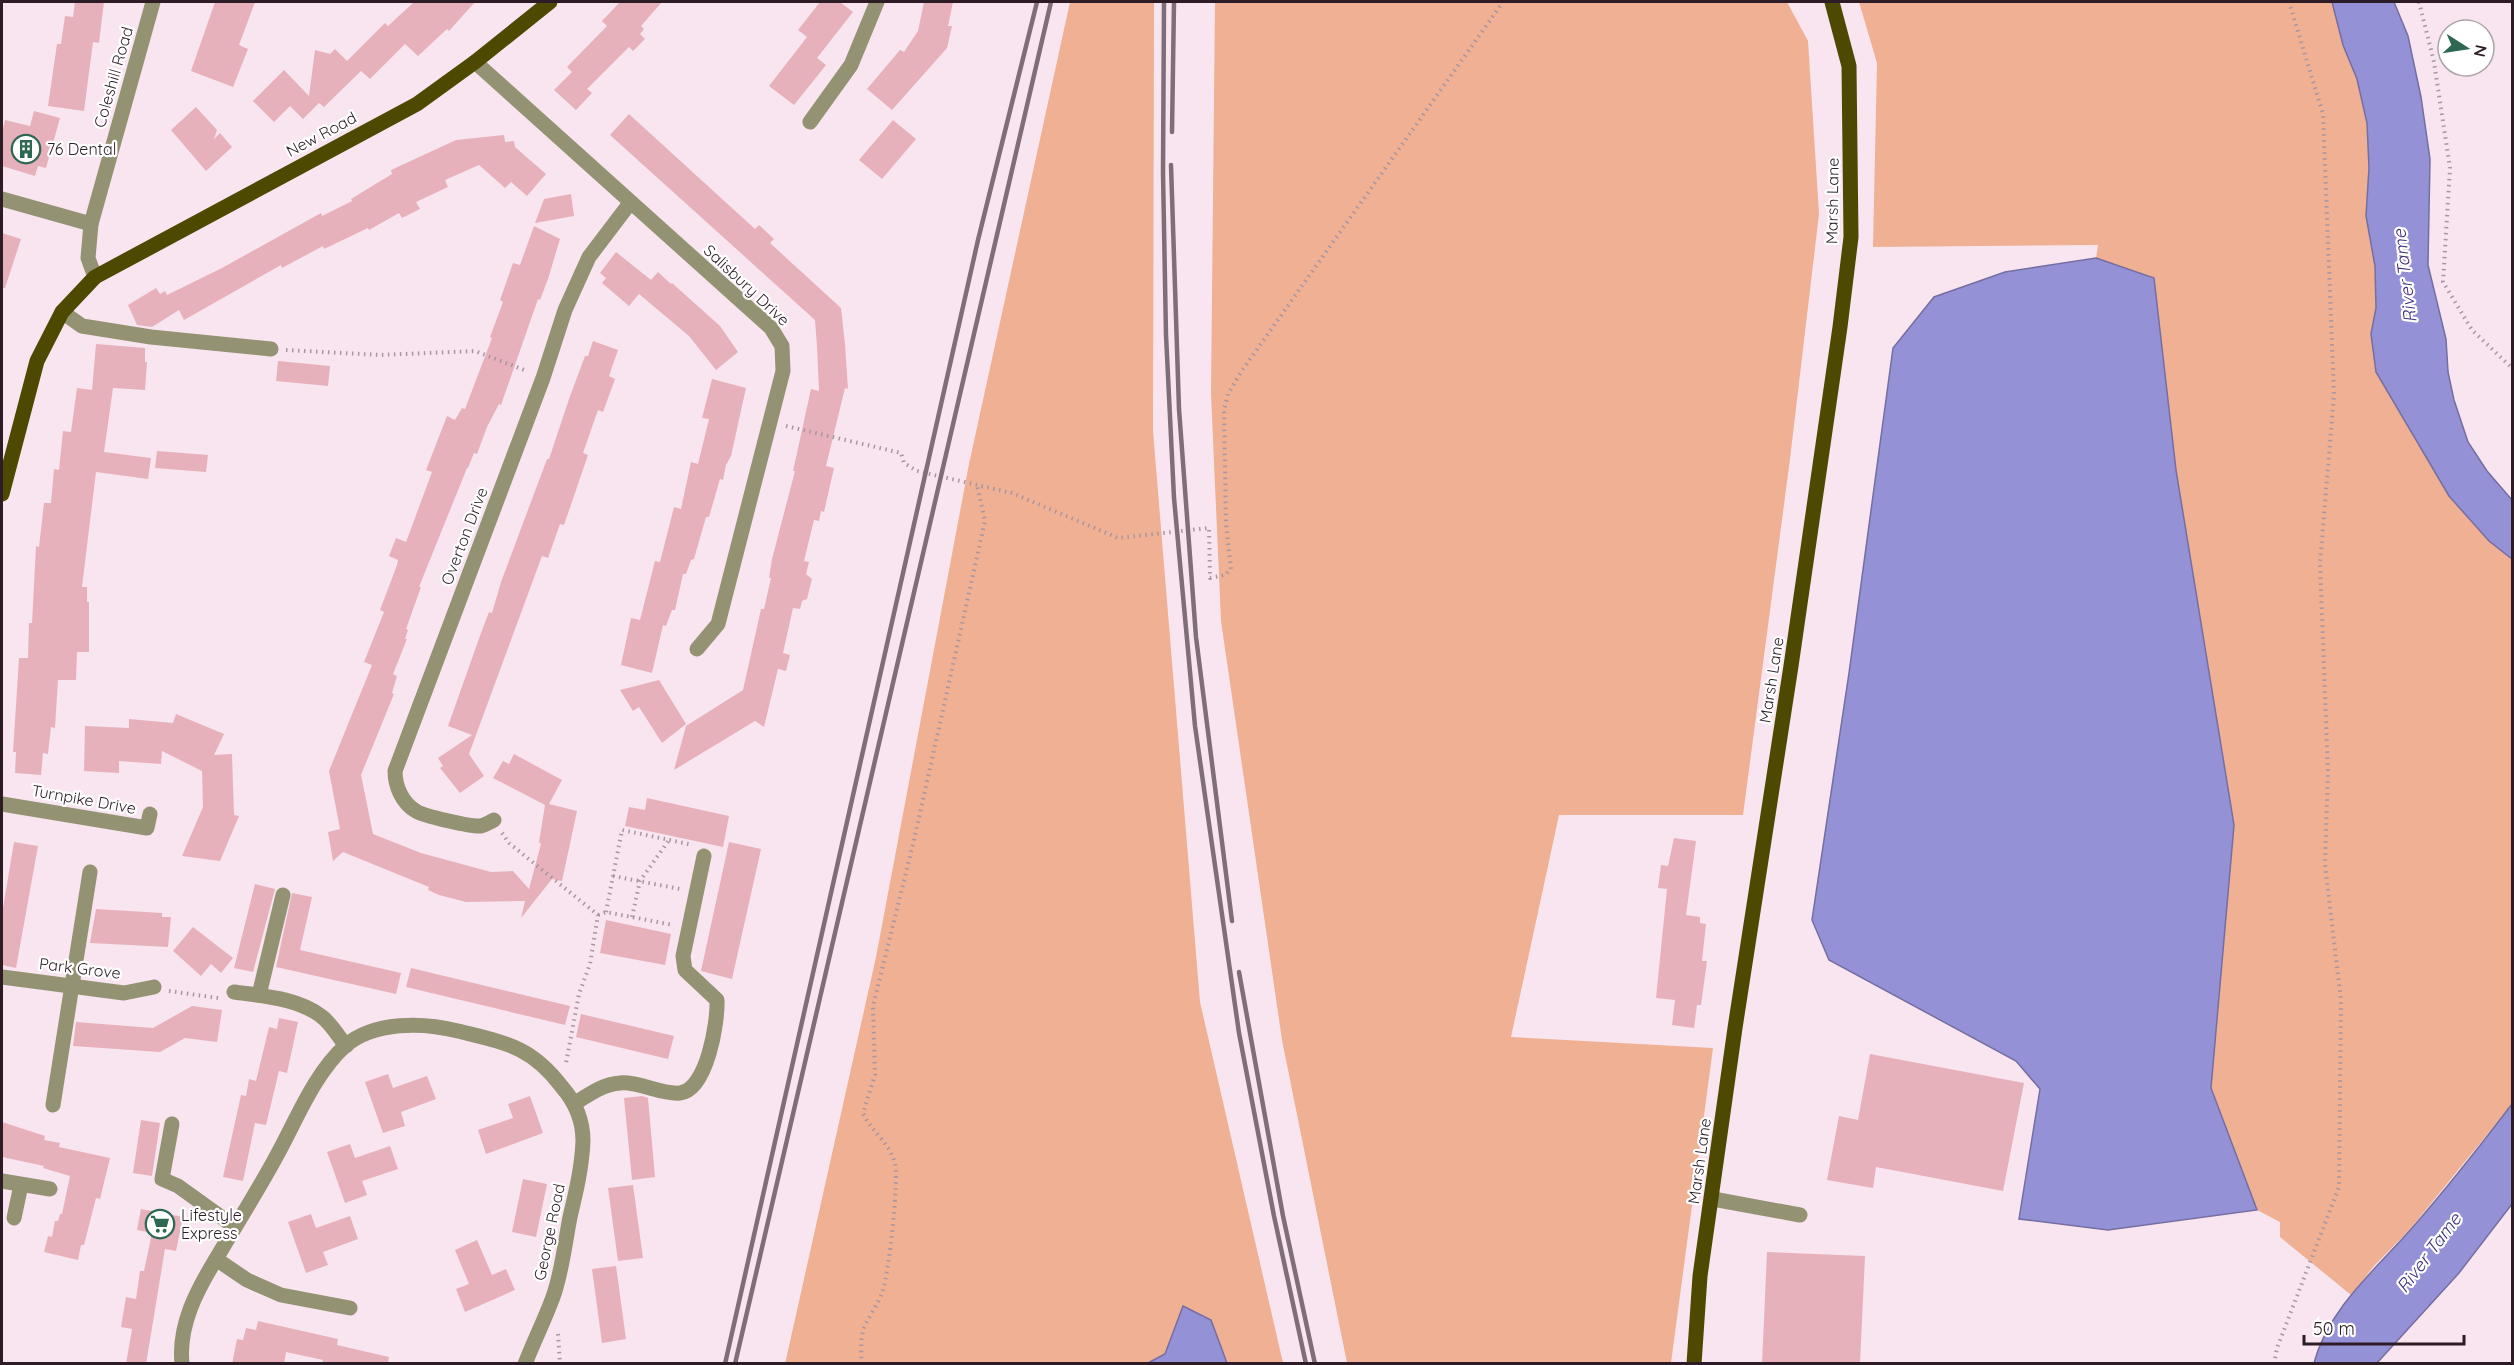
<svg xmlns="http://www.w3.org/2000/svg" width="2514" height="1365" font-family="Quicksand,sans-serif">
	<style>
		.green { fill: #efb093 }
		.water { fill: #9491d6; stroke: #756ea1; stroke-width: 1.5 }
		.building { fill: #e7b1bc }
		.lines { fill: none; stroke-linecap: round; stroke-linejoin: round }
		.path { stroke: #a896a0; stroke-width: 4; stroke-dasharray: 1.5 4.5; stroke-linecap: butt }
		.minor { stroke: #939272; stroke-width: 15 }
		.major { stroke: #4e4900; stroke-width: 15 }
		.rail { stroke: #7f6d77; stroke-width: 4.5 }
		.labels { text-anchor: middle; stroke-width: 4.5; stroke-linejoin: round; paint-order: stroke }
		.street-label { font-size: 16px; fill: #2d1c26; stroke: #fff }
		.poi-label { font-size: 16px; fill: #2d1c26; stroke: #fff; text-anchor: start }
		.water-label { font-size: 18px; font-style: italic; fill: #3b2d7e; stroke: #fff }
	</style>
	<rect width="100%" height="100%" fill="#f9e5ef"/>
	<g class="green">
		<polygon points="1070,2 1154,2 1153,431 1200,1002 1283,1363 785,1364 876,957 969,464"/>
		<polygon points="1215,2 1787,2 1808,41 1819,214 1790,459 1743,815 1559,815 1511,1037 1713,1048 1671,1363 1347,1363 1282,1040 1221,621 1211,394"/>
		<polygon points="1859,2 2332,2 2343,45 2357,79 2367,123 2369,168 2366,216 2375,266 2376,308 2371,334 2396,407 2449,496 2489,541 2512,559 2512,1104 2410,1229 2374,1266 2351,1295 2280,1237 2280,1222 2257,1210 2211,1088 2234,825 2176,470 2154,278 2096,258 2098,245 1873,247 1877,63"/>
	</g>
	<g class="water">
		<polygon points="2332,2 2394,2 2408,36 2421,97 2430,159 2428,265 2446,339 2448,372 2454,400 2468,442 2487,471 2512,500 2512,559 2489,541 2449,496 2376,372 2371,334 2376,308 2375,266 2366,216 2369,168 2367,123 2357,79 2343,45"/>
		<polygon points="2096,258 2154,278 2176,470 2234,825 2211,1088 2257,1210 2108,1230 2019,1219 2040,1089 2016,1061 1829,960 1812,920 1849,673 1893,348 1934,297 2005,272"/>
		<path d="M2512 1104V1204L2459 1273 2377 1363H2314C2328 1309 2376 1269 2412 1228 2447 1188 2480 1146 2512 1104Z"/>
		<polygon points="1183,1306 1211,1320 1227,1363 1148,1363 1165,1354"/>
	</g>
	<g class="building">
		<polygon points="75,2 104,2 99,43 93,42 84,111 48,106 57,44 61,44 65,16 73,17"/>
		<polygon points="215,2 255,2 239,45 248,49 233,87 191,71"/>
		<polygon points="414,2 475,2 449,31 447,29 418,56 405,44 370,79 361,71 324,107 319,103 303,119 290,106 274,122 253,101 284,70 309,96 315,50 330,54 335,49 347,61 385,23 388,26"/>
		<polygon points="620,2 662,2 641,26 644,29 640,34 645,39 633,51 629,47 587,89 592,93 576,110 554,90 572,72 567,67 607,26 602,21"/>
		<polygon points="820,2 840,2 853,12 817,58 826,65 794,105 769,86 807,37 798,30"/>
		<polygon points="924,2 953,2 948,26 952,26 947,48 892,110 867,89 900,50 904,52 918,31"/>
		<polygon points="196,107 217,130 214,139 220,133 232,147 206,171 171,130"/>
		<polygon points="34,111 60,118 46,168 38,166 35,176 2,166 2,133 5,120 30,126"/>
		<polygon points="629,114 755,229 759,225 774,239 770,243 841,308 845,344 848,389 845,388 826,466 834,468 824,512 821,511 819,521 814,520 804,561 809,562 806,574 812,579 807,599 802,601 800,609 793,608 783,653 790,655 786,671 778,669 764,727 755,721 674,770 686,726 743,690 761,609 764,609 771,578 769,578 772,559 795,471 793,471 811,389 819,391 817,346 815,320 610,135"/>
		<polygon points="893,120 916,139 882,179 859,160"/>
		<polygon points="504,135 505,142 514,141 515,147 546,174 527,196 511,182 505,188 479,165 445,180 448,187 416,202 420,209 402,218 399,213 369,230 368,228 324,249 323,246 282,268 281,265 184,320 179,310 152,327 137,325 128,305 156,288 160,294 165,291 167,295 222,268 321,213 322,216 352,201 351,199 392,174 391,170 456,140"/>
		<polygon points="571,194 574,216 535,223 544,199"/>
		<polygon points="534,226 560,239 548,279 540,300 538,299 501,405 499,404 487,427 477,454 474,453 468,468 467,468 419,587 421,587 406,629 408,630 405,639 407,639 393,674 397,676 392,693 394,694 361,775 373,834 421,853 491,872 513,871 529,889 541,844 539,842 545,805 493,778 503,761 509,764 514,754 562,780 549,804 577,811 562,881 552,879 521,918 525,901 466,902 439,895 428,890 429,887 343,852 333,861 328,832 340,829 329,771 372,665 364,662 384,612 380,610 397,565 398,560 389,556 396,538 406,542 432,472 426,470 447,416 455,420 462,408 465,409 492,338 490,337 503,302 500,300 513,263 520,265"/>
		<polygon points="2,233 21,239 5,288 2,288"/>
		<polygon points="616,252 651,280 658,272 671,284 672,283 720,326 738,352 716,370 689,336 639,294 629,306 602,283 606,278 600,273"/>
		<polygon points="593,341 618,350 609,376 615,379 603,412 598,410 583,453 588,455 564,525 560,524 548,558 542,556 469,754 484,776 460,793 440,768 443,766 438,758 472,735 448,726 481,633 489,612 492,613 501,582 547,459 549,459 569,399 585,356 588,356"/>
		<polygon points="96,344 145,348 145,362 147,362 145,390 113,388 104,452 151,458 148,479 96,472 82,587 87,587 87,602 89,602 89,652 77,652 76,680 58,680 55,728 51,727 48,754 43,753 41,775 15,773 16,752 13,752 19,658 28,658 29,623 32,623 36,546 39,547 44,503 51,503 54,469 59,470 63,431 71,432 77,388 92,390"/>
		<polygon points="278,361 330,366 328,386 276,381"/>
		<polygon points="712,379 746,388 731,456 726,465 723,480 720,479 709,517 706,517 694,559 691,560 686,574 683,574 675,610 672,610 666,626 663,625 652,673 621,665 631,618 640,620 655,561 660,562 674,507 681,509 691,462 698,464 709,419 702,418"/>
		<polygon points="157,451 208,455 206,472 155,468"/>
		<polygon points="659,680 686,724 662,743 639,707 633,711 620,690"/>
		<polygon points="176,714 224,734 214,755 232,754 234,815 239,816 220,861 182,856 203,807 202,771 162,751 161,764 119,761 119,773 84,771 85,726 129,728 129,719 173,723"/>
		<polygon points="647,798 729,816 723,847 625,826 629,807 645,810"/>
		<polygon points="1674,838 1696,841 1686,915 1700,917 1700,923 1706,924 1702,961 1707,961 1701,1005 1697,1005 1694,1028 1672,1025 1675,1000 1656,998 1667,889 1658,888 1661,865 1668,866"/>
		<polygon points="14,842 38,846 16,968 2,965 2,914"/>
		<polygon points="729,842 761,849 732,979 701,971"/>
		<polygon points="255,884 275,889 253,972 234,968"/>
		<polygon points="292,893 312,897 300,950 401,973 396,994 276,967"/>
		<polygon points="96,909 162,913 162,917 171,917 168,947 90,943"/>
		<polygon points="606,920 671,934 665,965 600,953"/>
		<polygon points="193,927 233,958 221,973 211,964 201,976 173,951"/>
		<polygon points="411,968 570,1006 565,1025 406,987"/>
		<polygon points="192,1006 222,1010 217,1042 185,1038 160,1052 73,1046 76,1022 153,1028"/>
		<polygon points="581,1014 674,1036 668,1059 576,1037"/>
		<polygon points="279,1018 298,1022 287,1073 279,1071 266,1125 255,1123 243,1181 223,1177 241,1095 246,1096 249,1079 256,1081 269,1027 277,1029"/>
		<polygon points="1870,1054 2024,1083 2003,1191 1876,1167 1873,1188 1827,1180 1839,1116 1858,1120"/>
		<polygon points="388,1074 393,1088 427,1076 436,1099 401,1112 405,1126 383,1133 365,1082"/>
		<polygon points="530,1096 543,1133 486,1154 478,1130 513,1118 508,1104"/>
		<polygon points="642,1096 648,1098 655,1177 632,1180 624,1098"/>
		<polygon points="141,1120 160,1123 152,1176 133,1173"/>
		<polygon points="2,1122 45,1136 44,1140 60,1143 59,1147 110,1158 100,1199 96,1198 84,1245 81,1245 78,1260 44,1252 48,1236 52,1237 55,1221 58,1221 60,1214 62,1214 70,1176 43,1168 44,1166 2,1157"/>
		<polygon points="350,1144 355,1158 390,1146 398,1169 362,1181 367,1195 345,1203 327,1152"/>
		<polygon points="523,1179 547,1184 536,1237 512,1232"/>
		<polygon points="633,1185 643,1258 618,1261 608,1188"/>
		<polygon points="141,1209 183,1217 176,1251 165,1249 146,1364 126,1364 132,1329 121,1327 126,1297 136,1299 140,1271 144,1271 152,1233 137,1230"/>
		<polygon points="311,1214 316,1228 350,1216 358,1239 323,1252 328,1265 306,1273 288,1222"/>
		<polygon points="477,1240 492,1275 506,1269 515,1290 465,1312 456,1289 469,1284 455,1250"/>
		<polygon points="1767,1252 1865,1256 1860,1364 1762,1364"/>
		<polygon points="616,1266 626,1339 602,1343 592,1269"/>
		<polygon points="258,1321 338,1339 337,1345 389,1357 388,1364 322,1364 323,1360 286,1352 284,1364 232,1364 237,1339 243,1340 246,1328 256,1330"/>
	</g>
	<g class="lines">
		<g class="path">
			<polyline points="2419,2 2434,62 2450,168 2443,282 2472,330 2512,368"/>
			<polyline points="286,350 380,355 475,351 527,371"/>
			<polyline points="786,426 901,453 904,463 917,471 1012,493 1118,538 1209,528 1210,578 1225,575 1231,569 1226,524 1224,410 1228,394 1241,372 1503,2"/>
			<polyline points="502,833 509,843 598,915 590,964 579,994 566,1063"/>
			<polyline points="613,876 680,889"/>
			<polyline points="606,912 622,830 693,845"/>
			<polyline points="598,915 606,912 673,925"/>
			<polyline points="632,917 640,881 669,840"/>
			<polyline points="169,991 218,998"/>
			<polyline points="558,1334 560,1364"/>
			<path d="M861 1364C862 1354 860 1341 863 1331 866 1320 879 1304 883 1290 889 1271 899 1181 895 1163 889 1142 871 1131 863 1113L875 1075 873 1006 914 840 985 521 977 485"/>
			<polyline points="2274,1364 2277,1348 2339,1187 2341,1001 2325,864 2328,771 2320,563 2334,395 2323,114 2289,2"/>
		</g>
		<g class="minor">
			<polyline points="475,62 771,328 782,346 783,371 718,624 697,649"/>
			<polyline points="810,122 851,65 877,2"/>
			<polyline points="2,199 91,224"/>
			<polyline points="95,277 88,258 91,224 153,2"/>
			<polyline points="62,312 82,326 151,337 271,349"/>
			<polyline points="2,804 147,828 150,814"/>
			<path d="M494 820C490 822 485 825 481 826 472 827 423 816 416 811 402 803 395 786 395 771L543 378 565 310 589 257 630 203"/>
			<polyline points="2,977 124,993 154,987"/>
			<path d="M234 992C263 996 297 998 321 1016 331 1023 338 1036 346 1046"/>
			<polyline points="259,995 283,895"/>
			<path d="M574 1104C588 1095 603 1084 620 1083 638 1081 662 1095 680 1093 707 1090 718 1022 717 1000L685 970 683 956 704 856"/>
			<polyline points="53,1105 90,872"/>
			<polyline points="172,1124 162,1179 178,1186 235,1227"/>
			<polyline points="2,1181 50,1189"/>
			<polyline points="1713,1199 1800,1215"/>
			<polyline points="14,1218 21,1185"/>
			<path d="M216 1259C236 1225 257 1192 276 1157 296 1121 314 1074 345 1046 374 1021 423 1022 458 1031 506 1043 531 1046 562 1087 575 1102 583 1121 583 1141 582 1167 576 1192 570 1217 565 1243 562 1272 553 1297 545 1319 534 1341 525 1364"/>
			<path d="M182 1364C178 1325 197 1290 216 1259L247 1280 281 1295 350 1308"/>
		</g>
		<g class="major">
			<polyline points="2,494 37,361 62,312 95,277 417,104 475,62 550,2"/>
			<polyline points="1694,1364 1700,1276 1735,1028 1791,666 1840,327 1851,237 1849,66 1832,2"/>
		</g>
		<g class="rail">
			<polyline points="1164,2 1163,173 1166,335 1174,498 1195,726 1239,1033 1274,1216 1306,1364"/>
			<polyline points="1172,132 1174,2"/>
			<polyline points="1171,165 1179,409 1196,637 1232,921"/>
			<polyline points="1239,972 1283,1216 1315,1364"/>
			<polyline points="725,1364 978,240 1037,2"/>
			<polyline points="735,1364 1051,2"/>
		</g>
	</g>
	<defs>
		<g id="building-ring" transform="scale(1.5)"><circle r="9.5" fill="#fff" stroke="#2e6852" stroke-width="1.5"/><path d="M-4-6H4V6H1V3H-1V6H-4ZM-2.5-4.3h1.7v1.8h-1.7ZM.8-4.3h1.7v1.8H.8ZM-2.5-1h1.7V.8h-1.7ZM.8-1h1.7V.8H.8Z" fill="#2e6852"/></g>
		<g id="supermarket-ring" transform="scale(1.5)"><circle r="9.5" fill="#fff" stroke="#2e6852" stroke-width="1.5"/><path d="M-6-5.5h2.5l.6 2H6L4.5 2H-2.5L-4.4-4H-6ZM-1.5 3.2a1.3 1.3 0 1 0 .1 0ZM3 3.2a1.3 1.3 0 1 0 .1 0Z" fill="#2e6852"/></g>
	</defs>
	<g fill-rule="evenodd">
		<use href="#building-ring" x="26" y="149"/>
		<use href="#supermarket-ring" x="160" y="1224"/>
	</g>
	<g class="labels">
		<g class="street-label">
			<text transform="translate(113 77) rotate(-74)" y="6">Coleshill Road</text>
			<text transform="translate(321 134) rotate(-28)" y="6">New Road</text>
			<text transform="translate(1832 201) rotate(-89)" y="6">Marsh Lane</text>
			<text transform="translate(747 285) rotate(43)" y="6">Salisbury Drive</text>
			<text transform="translate(464 536) rotate(-69)" y="6">Overton Drive</text>
			<text transform="translate(1771 680) rotate(-81)" y="6">Marsh Lane</text>
			<text transform="translate(84 799) rotate(10)" y="6">Turnpike Drive</text>
			<text transform="translate(80 968) rotate(7)" y="6">Park Grove</text>
			<text transform="translate(1699 1161) rotate(-82)" y="6">Marsh Lane</text>
			<text transform="translate(549 1232) rotate(-78)" y="6">George Road</text>
		</g>
		<g class="poi-label">
			<text x="47" y="155">76 Dental</text>
			<text x="181" y="1221">Lifestyle<tspan x="181" dy="18">Express</tspan></text>
		</g>
		<g class="water-label">
			<text transform="translate(2405 276) rotate(-97)" y="6">River Tame</text>
			<text transform="translate(2429 1253) rotate(-53)" y="6">River Tame</text>
		</g>
	</g>
	<rect width="2514" height="1365" fill="none" stroke="#2d1c26" stroke-width="6"/>
	<g transform="translate(2466 48) rotate(102)"><circle r="28" fill="#ffffff" stroke="#aba4a8" stroke-width="1.5"/>
	<path d="M0-4.5L10 22L0 15L-10 22Z" fill="#2e6852"/>
	<text y="-9" font-size="16" font-weight="bold" text-anchor="middle" fill="#2d1c26">N</text>
	</g>
	<path d="M2304 1335v9h160v-9" fill="none" stroke="#2d1c26" stroke-width="3"/>
	<text x="2313" y="1335" font-size="18" fill="#2d1c26" stroke="#ffffff" stroke-width="4.5" paint-order="stroke">50 m</text>
</svg>
